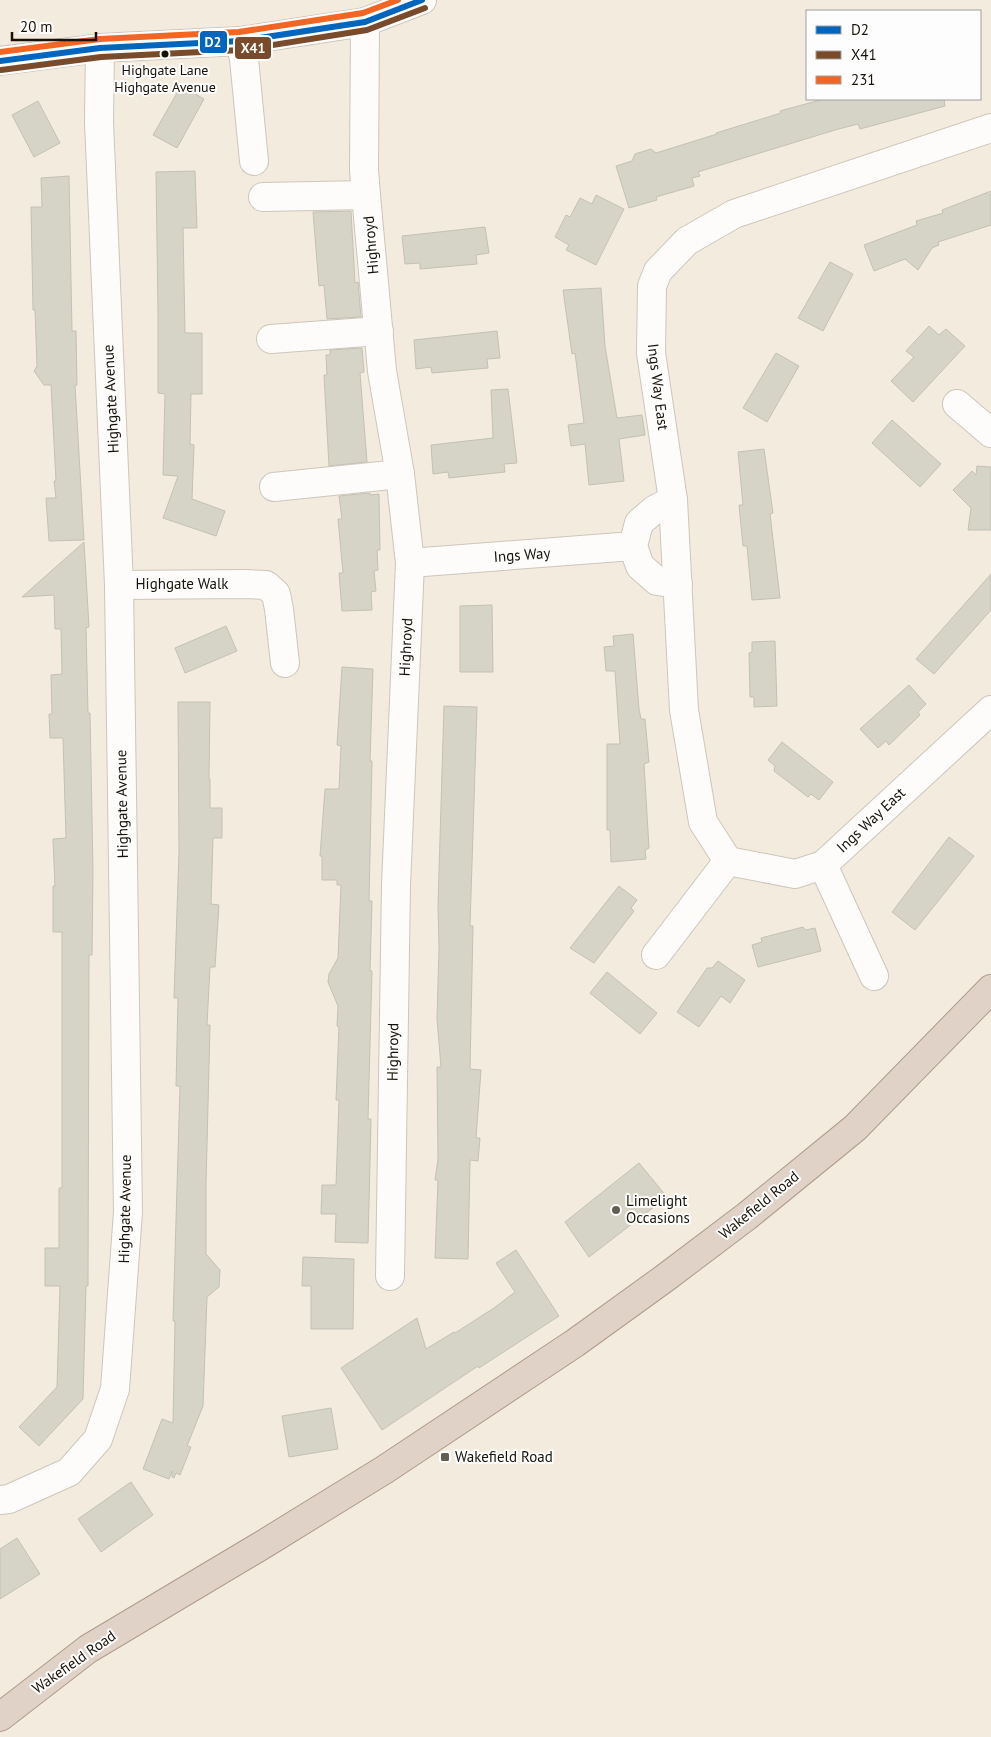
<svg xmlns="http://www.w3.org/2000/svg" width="991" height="1737" font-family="'PT Sans',sans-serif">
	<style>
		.building { fill: #d6d4c7; stroke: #c3c1b5 }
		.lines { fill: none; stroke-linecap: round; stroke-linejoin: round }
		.minor-casing { stroke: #cdc6bc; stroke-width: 30 }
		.highway-casing { stroke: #ae9c8c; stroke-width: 30 }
		.minor { stroke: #fdfcfa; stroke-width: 28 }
		.highway { stroke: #e1d2c7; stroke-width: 28 }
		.bus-1-casing { stroke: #fdfdfd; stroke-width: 10 }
		.bus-2-casing { stroke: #fdfdfd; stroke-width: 10 }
		.bus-3-casing { stroke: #fdfdfd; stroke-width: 10 }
		.bus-1 { stroke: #0065bd; stroke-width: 6 }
		.bus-2 { stroke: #7a4b2a; stroke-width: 6 }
		.bus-3 { stroke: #f26522; stroke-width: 6 }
		.bus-dot { fill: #171108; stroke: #fdfdfd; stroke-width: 2 }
		.poi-dot { fill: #645d53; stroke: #fdfdfd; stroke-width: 2 }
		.labels { text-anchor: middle; stroke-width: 4; stroke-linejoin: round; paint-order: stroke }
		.bus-label { font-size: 14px; fill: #171108; stroke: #fdfdfd }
		.street-label { font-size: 15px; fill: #171108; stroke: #fdfdfd }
		.poi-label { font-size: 15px; fill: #171108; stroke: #fdfdfd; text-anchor: start }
		.line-badge { stroke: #fdfdfd; stroke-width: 2 }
		.badge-label { font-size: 14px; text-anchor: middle; font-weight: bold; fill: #fff }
	</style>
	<rect width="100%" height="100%" fill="#f3ebdd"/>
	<g class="building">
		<polygon points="181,86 204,99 177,148 153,135"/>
		<polygon points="824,99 944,99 945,106 860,129 858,124 835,130 698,172 700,176 692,178 694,186 656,197 657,200 629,208 616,166 632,161 635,154 651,149 656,153 717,134 716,133 781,113 780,111"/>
		<polygon points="38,101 60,143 34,157 12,115"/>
		<polygon points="195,171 197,228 183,228 185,333 202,333 202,394 191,394 190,444 194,445 192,499 225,511 216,536 163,518 178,476 163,475 165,394 158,393 158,312 156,172"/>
		<polygon points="69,176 72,331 76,331 77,385 75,385 84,540 49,541 46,498 56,498 54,481 56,481 51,385 44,385 34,371 37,366 35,310 33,310 31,207 42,207 41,178"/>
		<polygon points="991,191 991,225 938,242 939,245 932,248 918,270 905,259 874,271 864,245 917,225 916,221 943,213 942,210"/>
		<polygon points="596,195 624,209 596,265 566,250 569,245 555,237 566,215 570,217 580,198 592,204"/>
		<polygon points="351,211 355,283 358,282 361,317 327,319 324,285 319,286 313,212"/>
		<polygon points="485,227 489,253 476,255 477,264 420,269 420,263 405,264 402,236"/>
		<polygon points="830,262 853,274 823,331 798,318"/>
		<polygon points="601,288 605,346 617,418 642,415 645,435 619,439 624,481 589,485 585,444 571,446 568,425 584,423 575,353 572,354 563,290"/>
		<polygon points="929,326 939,335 946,329 965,346 913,402 891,381 914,357 906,351"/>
		<polygon points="497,331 500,358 487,359 488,368 432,373 431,367 416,369 414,340"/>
		<polygon points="362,348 364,372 360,373 367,462 329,466 324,375 327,375 326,355 330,355 330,350"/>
		<polygon points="776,353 799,366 767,422 743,408"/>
		<polygon points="508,389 517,463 504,464 505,472 449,478 448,472 433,474 431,445 493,438 491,390"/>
		<polygon points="892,420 941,464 920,487 872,443"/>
		<polygon points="764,449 773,513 770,514 780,598 752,600 747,546 743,546 739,505 743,505 738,452"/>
		<polygon points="977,466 991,467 991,530 968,530 971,508 953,490 972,471 976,475"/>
		<polygon points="370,493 370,495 379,494 380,550 377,550 378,570 374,571 376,591 371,592 372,610 342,611 339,573 343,573 338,519 342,519 339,496"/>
		<polygon points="84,542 89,627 86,628 88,713 90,713 93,871 92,955 89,955 88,1286 86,1286 83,1399 39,1446 19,1427 57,1387 60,1286 45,1286 45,1248 59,1248 59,1188 62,1188 62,932 53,932 53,886 55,886 53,839 66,838 63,738 50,738 49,714 52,714 51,675 62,674 61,629 55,629 54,595 22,597"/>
		<polygon points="991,574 991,610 934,674 916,659"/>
		<polygon points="492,605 493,672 460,672 460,606"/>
		<polygon points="226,626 237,651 185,673 175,648"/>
		<polygon points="633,634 639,709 641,719 645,719 649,762 644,764 649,848 645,850 646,859 611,862 610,830 607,830 607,744 620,744 615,671 606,671 604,647 614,646 613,636"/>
		<polygon points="775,641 777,706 754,707 754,697 750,697 749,653 752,652 752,642"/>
		<polygon points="342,667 373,669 370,761 372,761 369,901 372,901 370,971 372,971 368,1119 371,1119 368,1243 335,1242 336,1214 321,1214 322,1185 336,1185 339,1100 336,1100 339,1027 337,1026 338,1006 328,982 329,974 338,958 341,885 337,885 337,880 322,880 322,856 320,856 325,789 339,789 341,746 337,745"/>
		<polygon points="909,685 926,704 918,712 920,715 889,745 886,741 878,748 860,729"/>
		<polygon points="178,702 210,702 209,779 210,779 210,808 222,808 222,838 213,838 211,904 219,905 215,967 210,967 207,1025 210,1025 206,1185 206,1254 220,1270 219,1287 207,1297 203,1406 187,1446 191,1447 180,1475 176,1473 174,1478 172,1477 172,1471 169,1479 143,1469 162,1419 173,1423 175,1321 173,1321 180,1086 176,1086 178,998 174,998 179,852"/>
		<polygon points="444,706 477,707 470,926 473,926 470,1069 481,1070 476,1138 480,1138 478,1161 470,1160 468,1259 435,1258 438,1180 435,1180 438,1159 437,1067 441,1067 437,1019 439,948 438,905"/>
		<polygon points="782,742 833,782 819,800 811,794 808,797 774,771 775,766 768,760"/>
		<polygon points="949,837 974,856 915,930 892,912"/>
		<polygon points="619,886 637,900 631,908 634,911 594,963 570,948"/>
		<polygon points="803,927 806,930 815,928 821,951 758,967 752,945 762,942 761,938"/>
		<polygon points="718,961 745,980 730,1003 721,996 699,1027 677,1012 707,968 712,968"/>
		<polygon points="607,972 657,1013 640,1034 590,993"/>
		<polygon points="639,1163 667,1197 589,1257 565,1222"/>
		<polygon points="516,1250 559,1316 479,1368 478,1366 382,1430 341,1368 417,1318 426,1349 454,1332 455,1333 494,1308 515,1292 496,1263"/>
		<polygon points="303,1257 354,1259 353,1329 311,1329 311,1286 302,1286"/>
		<polygon points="331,1408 338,1449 289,1457 282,1416"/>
		<polygon points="131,1482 153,1515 101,1552 78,1519"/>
		<polygon points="17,1538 40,1574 0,1599 0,1549"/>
	</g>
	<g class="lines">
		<g class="minor-casing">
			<g id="minor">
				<polyline points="365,22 364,170 366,195 382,371 400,474 410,563 396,885 390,1276"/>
				<polyline points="240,41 244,59 254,161"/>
				<polyline points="0,61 100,48 240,41 365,22 422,0"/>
				<polyline points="991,128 734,214 687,241 658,271 652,286 651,353 673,500 684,710 703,822 728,861 795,874 823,865 991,710"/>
				<polyline points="263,197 366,195"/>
				<polyline points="271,339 379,331"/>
				<polyline points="957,404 991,433"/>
				<polyline points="274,487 400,474"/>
				<polyline points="673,500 654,510 639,523 633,546 640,566 657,581 678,584"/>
				<polyline points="410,563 633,546"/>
				<polyline points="119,585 245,584 266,585 276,594 279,609 285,663"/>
				<polyline points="823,865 874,976"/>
				<polyline points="656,955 728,861"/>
				<polyline points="0,1500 9,1499 69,1472 98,1439 115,1389 128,1212 119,585 99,122 100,48"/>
			</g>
		</g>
		<g class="highway-casing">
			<polyline id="highway" points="0,1717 88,1649 259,1547 384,1470 575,1343 665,1278 747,1216 855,1128 991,989"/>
		</g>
		<use href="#minor" class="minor"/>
		<use href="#highway" class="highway"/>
		<g class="bus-1-casing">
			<polyline id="bus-1" points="0,61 100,48 240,41 365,22 422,0"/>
		</g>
		<g class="bus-2-casing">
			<polyline id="bus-2" points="1,70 101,57 241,50 367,30 425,8"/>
		</g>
		<g class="bus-3-casing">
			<polyline id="bus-3" points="0,52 100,39 239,32 363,13 398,0"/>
		</g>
		<use href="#bus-1" class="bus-1"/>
		<use href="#bus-2" class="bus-2"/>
		<use href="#bus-3" class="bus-3"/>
	</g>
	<circle class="bus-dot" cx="165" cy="54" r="4.5"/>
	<g class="poi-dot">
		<circle cx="616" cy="1210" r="5"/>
		<rect x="440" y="1452" width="10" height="10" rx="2.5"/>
	</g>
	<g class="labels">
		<g class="bus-label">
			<text x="165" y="75">Highgate Lane<tspan x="165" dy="17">Highgate Avenue</tspan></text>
		</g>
		<g class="street-label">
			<text transform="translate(371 245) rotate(-95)" y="5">Highroyd</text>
			<text transform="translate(658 387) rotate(83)" y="5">Ings Way East</text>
			<text transform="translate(111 399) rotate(-93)" y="5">Highgate Avenue</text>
			<text transform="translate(522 555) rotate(-4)" y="5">Ings Way</text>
			<text x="182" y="589">Highgate Walk</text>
			<text transform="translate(406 647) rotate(-87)" y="5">Highroyd</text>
			<text transform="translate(122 804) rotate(-91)" y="5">Highgate Avenue</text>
			<text transform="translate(871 820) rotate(-43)" y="5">Ings Way East</text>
			<text transform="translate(393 1052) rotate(-89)" y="5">Highroyd</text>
			<text transform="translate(759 1205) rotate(-39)" y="5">Wakefield Road</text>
			<text transform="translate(125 1209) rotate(-89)" y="5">Highgate Avenue</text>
			<text transform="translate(74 1662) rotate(-35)" y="5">Wakefield Road</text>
		</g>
		<g class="poi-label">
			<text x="626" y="1206">Limelight<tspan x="626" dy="17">Occasions</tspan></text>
			<text x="455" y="1462">Wakefield Road</text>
		</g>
	</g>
	<g class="line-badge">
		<rect x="199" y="30" width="29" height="24" rx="5" fill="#0065bd"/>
		<rect x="234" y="36" width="38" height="24" rx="5" fill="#7a4b2a"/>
	</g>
	<g class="badge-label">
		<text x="213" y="47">D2</text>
		<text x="253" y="53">X41</text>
	</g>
	<rect x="806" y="10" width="175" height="90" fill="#fdfdfd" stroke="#a19f9b"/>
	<rect x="816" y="26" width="25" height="8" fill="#0065bd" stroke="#a19f9b"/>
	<text x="851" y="35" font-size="15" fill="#171108">D2</text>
	<rect x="816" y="51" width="25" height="8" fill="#7a4b2a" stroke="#a19f9b"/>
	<text x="851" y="60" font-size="15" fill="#171108">X41</text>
	<rect x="816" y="76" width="25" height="8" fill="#f26522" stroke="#a19f9b"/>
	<text x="851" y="85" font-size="15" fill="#171108">231</text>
	<path d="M12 32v8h84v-8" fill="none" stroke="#171108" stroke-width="2.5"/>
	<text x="20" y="32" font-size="15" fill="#171108" stroke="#fdfdfd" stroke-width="4" paint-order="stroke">20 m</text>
</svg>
